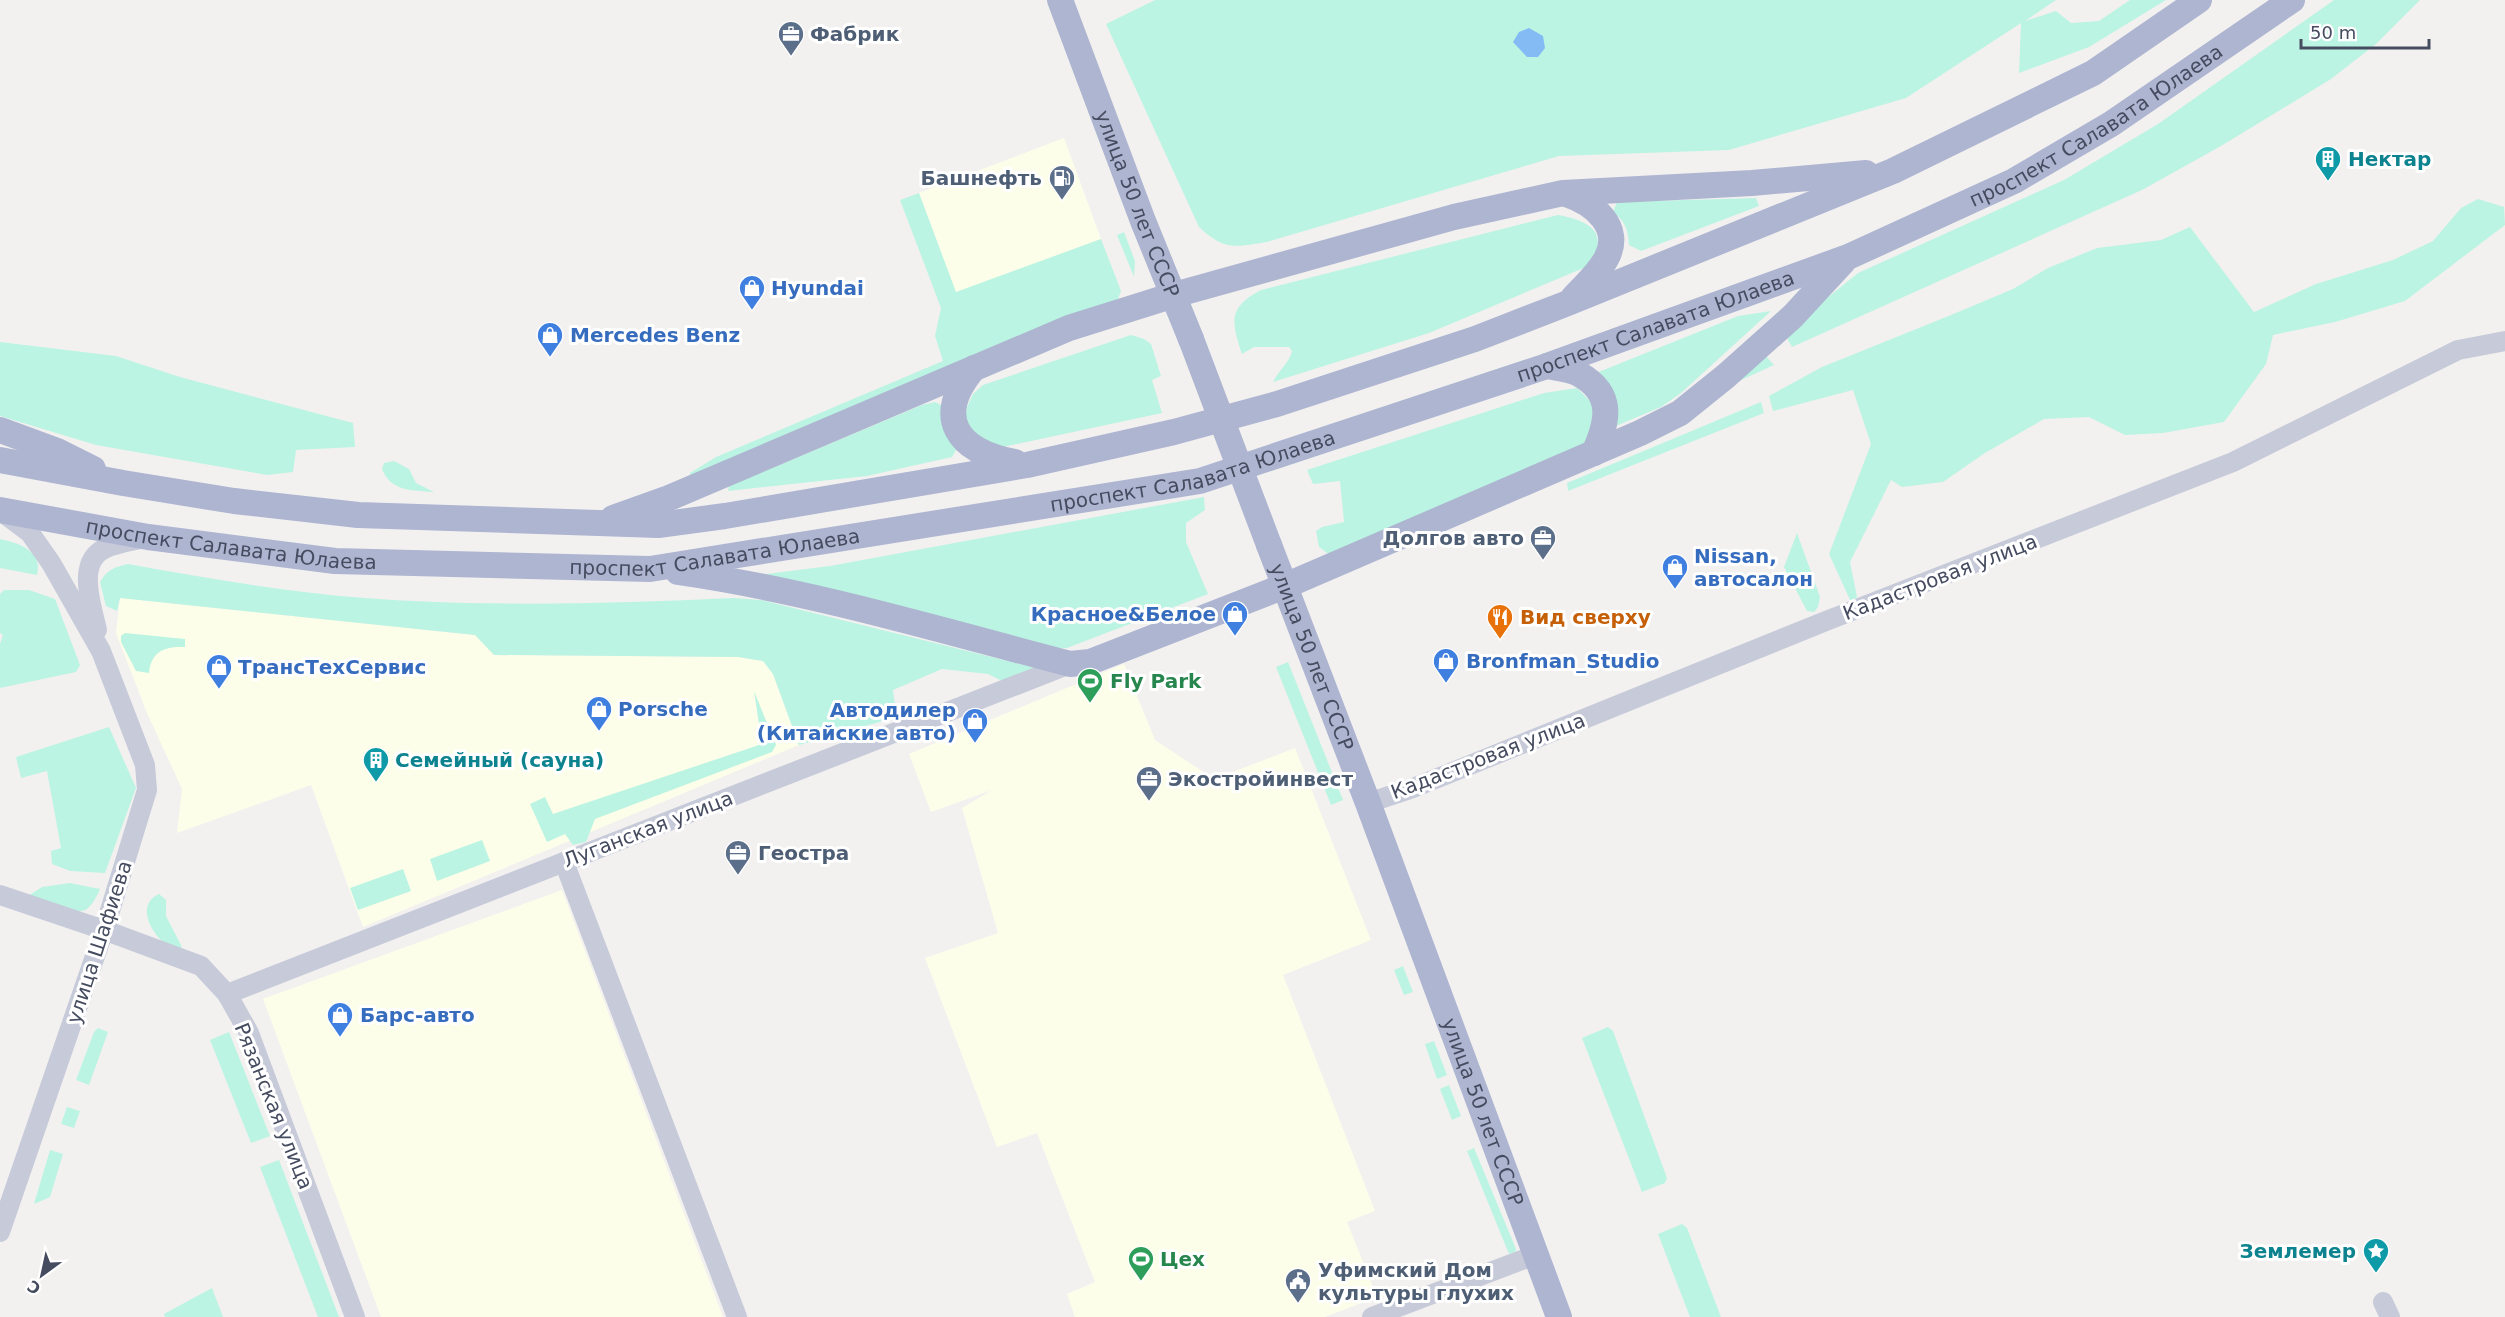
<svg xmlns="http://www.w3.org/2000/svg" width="2505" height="1317" font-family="'DejaVu Sans',sans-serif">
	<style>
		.commercial { fill: #fdfee9 }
		.green { fill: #bbf4e2 }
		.water { fill: #84bbf5 }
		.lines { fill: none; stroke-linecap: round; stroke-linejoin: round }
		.minor { stroke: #c6cad9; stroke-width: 20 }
		.major { stroke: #aeb5d1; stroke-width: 26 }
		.major-bridge { stroke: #aeb5d1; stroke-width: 26 }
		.labels { text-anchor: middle; stroke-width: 6; stroke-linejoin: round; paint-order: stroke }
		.service-label { font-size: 20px; font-weight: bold; fill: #4e5e75; stroke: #fff; text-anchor: start }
		.street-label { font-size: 20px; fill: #464c60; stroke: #fff }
		.culture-label { font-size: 20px; font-weight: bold; fill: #0d838f; stroke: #fff; text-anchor: start }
		.shop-label { font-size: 20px; font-weight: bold; fill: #366cbe; stroke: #fff; text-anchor: start }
		.food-label { font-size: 20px; font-weight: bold; fill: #c56008; stroke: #fff; text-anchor: start }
		.leisure-label { font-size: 20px; font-weight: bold; fill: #27864d; stroke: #fff; text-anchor: start }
	</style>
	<rect width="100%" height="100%" fill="#f3f1f0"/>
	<g class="commercial">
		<polygon points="1064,138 1101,239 956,293 919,193"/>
		<polygon points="120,598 475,635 494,655 738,657 763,661 773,674 799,745 363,927 311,785 177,833 182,789 147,713 116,633"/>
		<polygon points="1124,664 1155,740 1208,775 1207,782 1295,748 1371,940 1283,975 1375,1211 1347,1222 1377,1297 1325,1317 1075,1317 1067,1294 1095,1282 1037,1133 997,1147 925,958 998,933 962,808 992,790 931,812 909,754"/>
		<polygon points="562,890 723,1317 381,1317 263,999"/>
	</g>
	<g class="green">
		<path d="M1155 0H2056L2025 21 2056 11 2071 23 2099 21 2130 0H2166L2089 47 2019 73 2021 23 1906 98 1729 150 1559 156 1267 242C1234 247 1225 251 1199 227L1106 24Z"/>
		<polygon points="2334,0 2420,0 2376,44 2331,79 2221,146 2142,190 1792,347 1787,338 1794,325 1858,273 2064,180 2158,124"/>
		<polygon points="919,193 956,292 1101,239 1121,291 1117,302 692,483 690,473 716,457 943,361 935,336 941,308 900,200"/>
		<path d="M1756 198 1759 206 1641 251 1629 245C1628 230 1626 222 1613 212L1617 202Z"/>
		<polygon points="2478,199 2504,207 2505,225 2405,301 2335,322 2273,335 2266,364 2224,422 2163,433 2125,435 2089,417 2044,419 1985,453 1943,482 1902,487 1891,480 1850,562 1857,597 1851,602 1829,554 1871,444 1853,390 1773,411 1769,396 1822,367 1951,315 2013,289 2048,268 2097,248 2161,240 2190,227 2254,312 2316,284 2393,260 2433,241 2461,208"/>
		<path d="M1558 215C1592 221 1612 235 1586 267L1429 333 1273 382C1278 371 1290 362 1292 351L1289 347H1254L1242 354C1231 322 1228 307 1261 290Z"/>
		<polygon points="1124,232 1135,261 1134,277 1117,235"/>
		<polygon points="1771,311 1681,393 1661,407 1616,426 1596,373 1738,316"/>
		<polygon points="1131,335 1144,339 1151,344 1161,376 1152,380 1162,413 998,448 976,439 965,419 967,407 973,394 983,385"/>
		<polygon points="0,342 116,356 180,377 353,423 355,447 296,450 293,472 267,475 96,445 0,416"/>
		<polygon points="1765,355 1774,365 1737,382"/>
		<polygon points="1577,388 1593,404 1599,422 1586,450 1343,553 1327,553 1319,547 1316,531 1322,527 1344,522 1340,481 1313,484 1307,470 1544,393"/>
		<polygon points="935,402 941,405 944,415 944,432 956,450 952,457 867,476 728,491 729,486 922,405"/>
		<polygon points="1761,402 1764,413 1568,491 1567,483"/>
		<path d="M394 461 409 469 416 483 434 492C412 490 391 492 382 469L384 463Z"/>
		<polygon points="1204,497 1205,510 1186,523 1186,542 1208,594 1067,648 1040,649 751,576 830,566"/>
		<polygon points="1797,533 1820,597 1818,607 1814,612 1807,611 1784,567"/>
		<path d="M0 539C19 543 43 551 37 575L0 568Z"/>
		<path d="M128 564C195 576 262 588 330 595 463 608 600 604 734 598L761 600 1040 669 1004 682 988 674 942 669 893 690 895 706 890 719 799 745 773 674 763 661 738 657 494 655 475 635 120 598 117 611 106 606 100 582C107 570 114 567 128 564Z"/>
		<polygon points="4,590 29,590 55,599 80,665 76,672 0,688 0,644 3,635 0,633 0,594"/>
		<path d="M125 633 185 639V647C165 646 151 651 149 673L136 671 121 642V636Z"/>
		<polygon points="1288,662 1343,800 1331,805 1276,667"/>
		<polygon points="754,691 776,745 772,752 595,819 586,842 573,845 565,834 547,842 530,804 545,797 553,814 762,744"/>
		<polygon points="109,727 136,788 105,873 70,871 52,864 51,851 61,848 47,771 21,778 16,757"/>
		<polygon points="482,840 490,861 437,881 430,859"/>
		<polygon points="403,869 411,891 358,910 350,888"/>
		<path d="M70 883 100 889C97 896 93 904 87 909 76 917 41 901 28 896L42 887Z"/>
		<path d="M159 894 166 900V916L182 947 176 950C156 943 132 906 159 894Z"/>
		<polygon points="1403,966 1413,992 1404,995 1394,970"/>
		<polygon points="1608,1027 1613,1031 1667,1178 1665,1183 1642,1192 1582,1038"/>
		<polygon points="98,1028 108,1032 89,1085 76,1080 94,1032"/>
		<polygon points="229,1032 270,1136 251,1143 210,1040"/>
		<polygon points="1434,1041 1447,1075 1437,1079 1425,1044"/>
		<polygon points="1449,1085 1461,1116 1452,1120 1440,1089"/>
		<polygon points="67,1107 80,1111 74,1128 61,1124"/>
		<polygon points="1474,1148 1516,1249 1515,1252 1509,1254 1467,1151"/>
		<polygon points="50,1150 63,1154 50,1197 34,1204"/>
		<polygon points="279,1160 339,1317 318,1317 260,1167"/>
		<polygon points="1682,1224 1687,1228 1721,1317 1690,1317 1658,1234"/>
		<polygon points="212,1288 223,1317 165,1317 164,1314"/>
	</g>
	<polygon class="water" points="1529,28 1543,36 1545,48 1538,57 1527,57 1513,42 1519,32"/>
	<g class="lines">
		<g class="minor">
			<path d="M97 630C92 606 75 561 106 548 118 543 132 541 144 538"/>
			<polyline points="1368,803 1413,788 1826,621 2233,462 2458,350 2505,341"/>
			<polyline points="564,862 737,1317"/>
			<polyline points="0,895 104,930 201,966 227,994 249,1033 355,1317"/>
			<polyline points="227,994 1070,664"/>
			<polyline points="0,1232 104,930 147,790 145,765 101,651 51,563 30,533 2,512"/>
			<polyline points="2383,1302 2390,1317"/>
			<polyline points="1372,1317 1535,1255"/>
		</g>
		<g class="major">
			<path id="s1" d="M1060 0 1143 221 1191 339"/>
			<path d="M1566 194C1593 203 1624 227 1606 259 1598 274 1584 286 1573 298"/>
			<path d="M1547 366C1557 368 1570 369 1579 374 1615 394 1608 422 1594 453"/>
			<path d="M974 368C932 418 958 452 1015 462"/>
			<polyline points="0,430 57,451 93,469"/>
			<polyline points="0,460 123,483 234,501 358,515 658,525 725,516 1027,465 1174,432 1277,404 1475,339 1568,303 1893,171 2093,73 2199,0"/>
			<path id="s2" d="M0 510 148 537 335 561 650 569 1200 481 1547 366 1848 257 2014 181 2111 124 2292 0"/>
			<polyline points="613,518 669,498 1069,328 1174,295 1454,217 1563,193 1752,183 1866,173"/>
			<path id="s3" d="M1269 545 1368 803 1559 1317"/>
			<path d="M678 572C810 591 940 630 1070 664L1090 662 1285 586 1640 433 1680 413 1726 376 1793 316 1843 262"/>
		</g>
		<polyline class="major-bridge" points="1191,339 1269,545"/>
	</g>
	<defs>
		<g id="office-pin" transform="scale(1.35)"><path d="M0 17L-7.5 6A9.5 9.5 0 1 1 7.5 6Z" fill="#5c6f8a" stroke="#fff"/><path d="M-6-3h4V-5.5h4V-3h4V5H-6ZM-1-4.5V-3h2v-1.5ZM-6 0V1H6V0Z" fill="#fff"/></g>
		<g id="building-pin" transform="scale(1.35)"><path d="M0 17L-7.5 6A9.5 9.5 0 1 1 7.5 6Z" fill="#0f9aa8" stroke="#fff"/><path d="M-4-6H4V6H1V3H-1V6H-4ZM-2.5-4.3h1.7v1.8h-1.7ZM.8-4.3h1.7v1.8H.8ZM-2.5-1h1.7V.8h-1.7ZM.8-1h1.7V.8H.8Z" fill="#fff"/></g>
		<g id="fuel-pin" transform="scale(1.35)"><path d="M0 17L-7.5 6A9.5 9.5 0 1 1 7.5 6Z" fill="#5c6f8a" stroke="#fff"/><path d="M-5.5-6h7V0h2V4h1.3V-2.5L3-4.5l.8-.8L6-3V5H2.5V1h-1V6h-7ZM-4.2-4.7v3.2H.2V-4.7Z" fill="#fff"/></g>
		<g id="shop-pin" transform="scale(1.35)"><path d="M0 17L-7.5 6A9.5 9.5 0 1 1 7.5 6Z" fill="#3f7fe0" stroke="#fff"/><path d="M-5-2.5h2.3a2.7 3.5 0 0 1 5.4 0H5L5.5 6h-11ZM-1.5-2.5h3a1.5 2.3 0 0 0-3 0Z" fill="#fff"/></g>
		<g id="restaurant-pin" transform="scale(1.35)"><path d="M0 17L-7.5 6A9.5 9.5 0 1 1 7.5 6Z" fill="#e8710a" stroke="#fff"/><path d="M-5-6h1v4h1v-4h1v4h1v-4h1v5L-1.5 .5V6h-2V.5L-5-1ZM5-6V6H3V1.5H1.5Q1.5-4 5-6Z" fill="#fff"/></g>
		<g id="stadium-pin" transform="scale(1.35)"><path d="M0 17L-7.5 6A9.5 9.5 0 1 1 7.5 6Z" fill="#2e9e5b" stroke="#fff"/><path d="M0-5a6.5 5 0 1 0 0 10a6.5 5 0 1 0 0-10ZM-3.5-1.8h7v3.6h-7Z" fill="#fff"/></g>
		<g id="sight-pin" transform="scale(1.35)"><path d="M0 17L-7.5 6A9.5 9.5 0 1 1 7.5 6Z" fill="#0f9aa8" stroke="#fff"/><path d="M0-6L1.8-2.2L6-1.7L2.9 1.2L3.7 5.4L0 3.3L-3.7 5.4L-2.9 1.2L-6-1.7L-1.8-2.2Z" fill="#fff"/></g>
		<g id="civic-pin" transform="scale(1.35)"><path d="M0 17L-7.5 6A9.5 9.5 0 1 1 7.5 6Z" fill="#5c6f8a" stroke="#fff"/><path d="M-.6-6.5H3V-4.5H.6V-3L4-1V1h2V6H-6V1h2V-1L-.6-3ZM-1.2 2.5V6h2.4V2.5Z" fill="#fff"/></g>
	</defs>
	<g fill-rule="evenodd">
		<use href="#office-pin" x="791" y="34"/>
		<use href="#building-pin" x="2328" y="159"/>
		<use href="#fuel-pin" x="1062" y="178"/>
		<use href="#shop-pin" x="752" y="288"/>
		<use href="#shop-pin" x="550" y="335"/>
		<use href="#office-pin" x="1543" y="538"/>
		<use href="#shop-pin" x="1675" y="567"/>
		<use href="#shop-pin" x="1235" y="614"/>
		<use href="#restaurant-pin" x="1500" y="617"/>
		<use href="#shop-pin" x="1446" y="661"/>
		<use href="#shop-pin" x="219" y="667"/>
		<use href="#stadium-pin" x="1090" y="681"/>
		<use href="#shop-pin" x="599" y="709"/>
		<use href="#shop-pin" x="975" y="721"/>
		<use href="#building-pin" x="376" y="760"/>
		<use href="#office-pin" x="1149" y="779"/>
		<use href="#office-pin" x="738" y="853"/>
		<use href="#shop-pin" x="340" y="1015"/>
		<use href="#sight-pin" x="2376" y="1251"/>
		<use href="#stadium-pin" x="1141" y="1259"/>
		<use href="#civic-pin" x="1298" y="1281"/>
	</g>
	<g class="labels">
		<g class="service-label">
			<text x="810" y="41">Фабрик</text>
			<text x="1042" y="185" text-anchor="end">Башнефть</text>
			<text x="1524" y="545" text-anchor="end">Долгов авто</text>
			<text x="1168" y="786">Экостройинвест</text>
			<text x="758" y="860">Геостра</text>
			<text x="1318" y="1277">Уфимский Дом<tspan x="1318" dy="23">культуры глухих</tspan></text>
		</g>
		<g class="street-label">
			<text dy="7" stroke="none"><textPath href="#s2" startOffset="2178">проспект Салавата Юлаева</textPath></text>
			<text dy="7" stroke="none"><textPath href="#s1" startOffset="218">улица 50 лет СССР</textPath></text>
			<text dy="7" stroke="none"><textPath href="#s2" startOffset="1692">проспект Салавата Юлаева</textPath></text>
			<text dy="7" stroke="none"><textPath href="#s2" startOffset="1206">проспект Салавата Юлаева</textPath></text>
			<text dy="7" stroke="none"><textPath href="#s2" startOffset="234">проспект Салавата Юлаева</textPath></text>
			<text dy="7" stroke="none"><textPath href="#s2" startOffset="720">проспект Салавата Юлаева</textPath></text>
			<text transform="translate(1940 577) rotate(-21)" y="7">Кадастровая улица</text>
			<text dy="7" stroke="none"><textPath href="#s3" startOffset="120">улица 50 лет СССР</textPath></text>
			<text transform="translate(1488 756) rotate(-21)" y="7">Кадастровая улица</text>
			<text transform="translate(648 829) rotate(-21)" y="7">Луганская улица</text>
			<text transform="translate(99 942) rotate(-72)" y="7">улица Шафиева</text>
			<text transform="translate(274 1106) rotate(68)" y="7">Рязанская улица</text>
			<text dy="7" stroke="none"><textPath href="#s3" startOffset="606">улица 50 лет СССР</textPath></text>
		</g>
		<g class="culture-label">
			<text x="2348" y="166">Нектар</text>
			<text x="395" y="767">Семейный (сауна)</text>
			<text x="2356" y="1258" text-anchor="end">Землемер</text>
		</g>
		<g class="shop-label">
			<text x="771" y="295">Hyundai</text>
			<text x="570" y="342">Mercedes Benz</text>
			<text x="1694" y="563">Nissan,<tspan x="1694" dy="23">автосалон</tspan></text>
			<text x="1216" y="621" text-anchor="end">Красное&amp;Белое</text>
			<text x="1466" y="668">Bronfman_Studio</text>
			<text x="238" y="674">ТрансТехСервис</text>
			<text x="618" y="716">Porsche</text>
			<text x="956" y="717" text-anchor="end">Автодилер<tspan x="956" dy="23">(Китайские авто)</tspan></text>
			<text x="360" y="1022">Барс-авто</text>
		</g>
		<g class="food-label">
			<text x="1520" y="624">Вид сверху</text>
		</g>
		<g class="leisure-label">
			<text x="1110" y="688">Fly Park</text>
			<text x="1160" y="1266">Цех</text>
		</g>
	</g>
	<g transform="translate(42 1275) rotate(213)" stroke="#ffffff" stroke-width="4.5" paint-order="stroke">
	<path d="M0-4.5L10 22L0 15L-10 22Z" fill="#464c60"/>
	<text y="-9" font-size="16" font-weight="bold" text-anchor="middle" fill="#464c60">С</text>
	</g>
	<path d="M2301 39v9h128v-9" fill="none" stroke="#464c60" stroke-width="3"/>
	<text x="2310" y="39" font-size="18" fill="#464c60" stroke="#ffffff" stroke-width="4.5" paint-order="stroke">50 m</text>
</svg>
